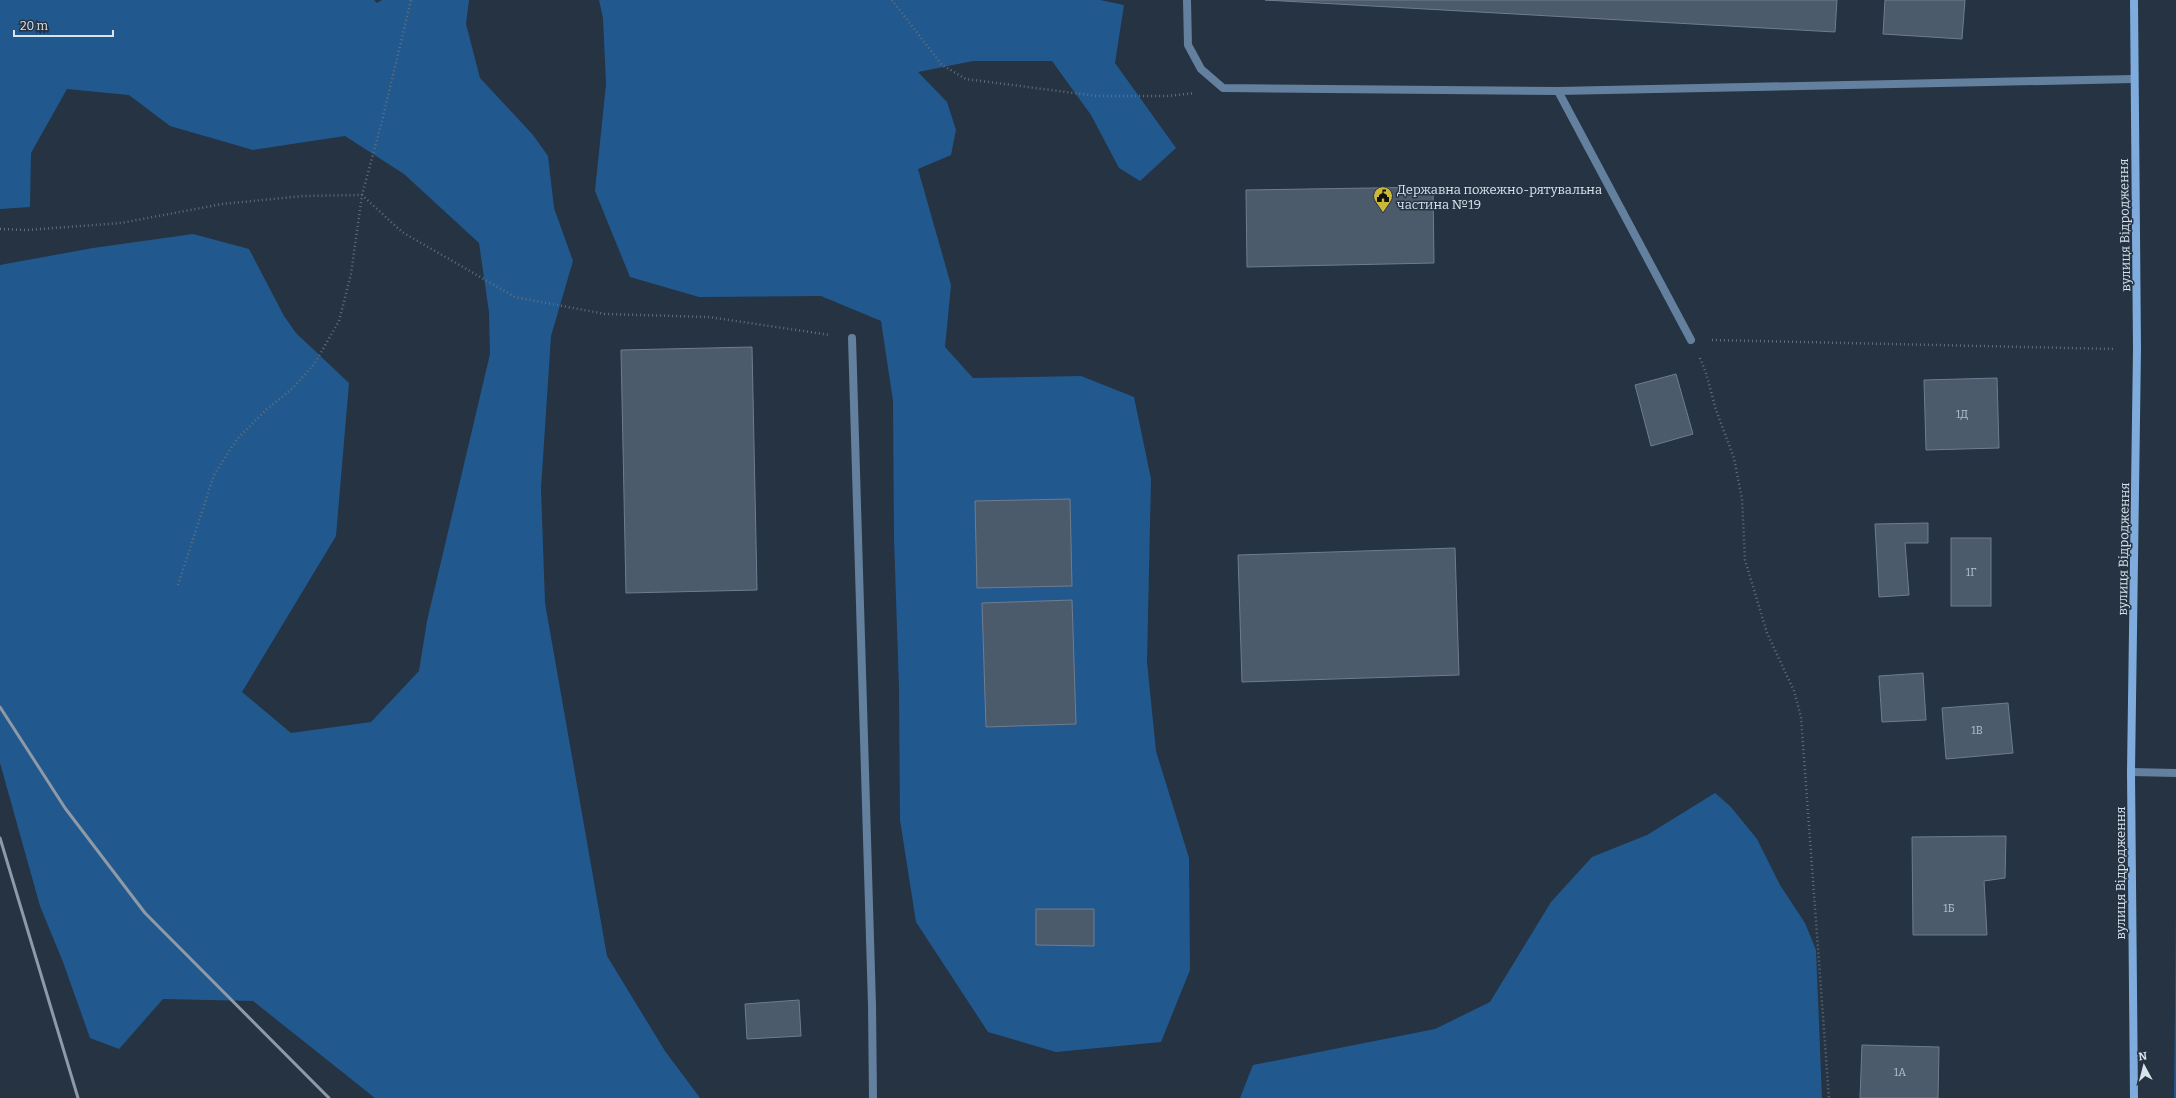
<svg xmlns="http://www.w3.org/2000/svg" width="2176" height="1098" font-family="Bitter,serif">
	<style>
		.green { fill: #21598f }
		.building { fill: #4c5b6b; stroke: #6e7d8f }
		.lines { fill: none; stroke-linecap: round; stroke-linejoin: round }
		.path { stroke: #626f7c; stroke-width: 2.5; stroke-dasharray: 1 3; stroke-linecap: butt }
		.lane { stroke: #64809f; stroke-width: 8 }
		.street { stroke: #64809f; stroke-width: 8 }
		.secondary { stroke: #7facdc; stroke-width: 8 }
		.rail { stroke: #8f9aa6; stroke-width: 3 }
		.labels { text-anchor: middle; stroke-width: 3; stroke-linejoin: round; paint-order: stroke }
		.number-label { font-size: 11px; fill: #b6c1cc }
		.poi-label { font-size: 13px; fill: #dae3ec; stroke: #253342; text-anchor: start }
		.street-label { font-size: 13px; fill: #dae3ec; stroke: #253342 }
	</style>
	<rect width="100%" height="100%" fill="#253342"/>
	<g class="green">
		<polygon points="0,0 374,0 377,3 382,0 469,0 466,24 480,78 533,135 548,156 554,208 573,261 551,336 541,488 545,603 607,956 665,1051 700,1098 375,1098 253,1001 163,999 119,1049 90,1038 63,962 40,906 0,763 0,265 93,248 193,234 249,249 284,316 296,333 349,383 336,536 242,692 291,733 371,722 419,671 427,621 490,354 489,312 479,243 404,174 345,136 253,150 170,126 129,95 67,89 31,153 30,207 0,209"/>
		<polygon points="599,0 1100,0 1124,5 1115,63 1176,148 1140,181 1119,168 1091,115 1052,61 973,61 918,72 947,102 956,130 951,155 918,169 951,285 945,347 973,378 1081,376 1134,397 1151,479 1147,662 1156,751 1189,858 1190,970 1161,1042 1056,1052 988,1032 916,922 900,820 899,689 894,538 893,401 881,321 821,296 699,297 630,277 595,191 606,84 603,18"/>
		<polygon points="1715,793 1730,806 1757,839 1780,885 1805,923 1816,950 1822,1098 1240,1098 1253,1065 1435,1029 1490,1002 1551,902 1592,857 1647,835"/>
		<polygon points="2176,909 2176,1098 2174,1098 2176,910"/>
	</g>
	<g class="building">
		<polygon points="1265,0 1837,0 1835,32"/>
		<polygon points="1885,0 1965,0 1962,39 1883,34"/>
		<polygon points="1433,187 1434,263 1247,267 1246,190"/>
		<polygon points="752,347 757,590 626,593 621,350"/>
		<polygon points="1676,374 1693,434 1651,446 1635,385"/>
		<polygon points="1997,378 1999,448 1926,450 1924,380"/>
		<polygon points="1070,499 1072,586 977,588 975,501"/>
		<polygon points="1928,523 1928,543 1905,543 1909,595 1879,597 1875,524"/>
		<rect x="1951" y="538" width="40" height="68"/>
		<polygon points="1455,548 1459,675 1242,682 1238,555"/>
		<polygon points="1072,600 1076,724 986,727 982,603"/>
		<polygon points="1923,673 1926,720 1882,722 1879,676"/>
		<polygon points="2008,703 2013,753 1946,759 1942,708"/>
		<polygon points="2006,836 2005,878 1984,881 1987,935 1913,935 1912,837"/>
		<polygon points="1036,909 1094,909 1094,946 1036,945"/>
		<polygon points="799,1000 801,1036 747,1039 745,1004"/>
		<polygon points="1862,1045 1939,1047 1938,1098 1860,1098"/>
	</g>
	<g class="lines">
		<g class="path">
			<polyline points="892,0 942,65 966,79 1097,96 1168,96 1195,93"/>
			<polyline points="0,229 27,230 121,223 222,204 303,196 362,195 402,232 515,297 605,314 709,317 830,335"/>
			<polyline points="1712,340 2115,349"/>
			<polyline points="1700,358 1706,373 1716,410 1734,458 1742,499 1745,560 1767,633 1794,691 1801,717 1829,1098"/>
			<polyline points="178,585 214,475 237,439 267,409 293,388 315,363 339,321 351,274 362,195 382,121 411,0"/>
		</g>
		<g class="lane">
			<polyline points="1558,91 1691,340"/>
			<polyline points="852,338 872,1005 873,1098"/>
		</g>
		<g class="street">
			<polyline points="1187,0 1188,45 1201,69 1223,88 1558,91 2134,79"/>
			<polyline points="2131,772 2176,773"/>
		</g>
		<polyline class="secondary" points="2134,1098 2131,772 2137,349 2134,0"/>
		<g class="rail">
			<polyline points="0,707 65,808 145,913 329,1098"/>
			<polyline points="0,838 78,1098"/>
		</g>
	</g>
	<defs>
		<g id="civic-pin" transform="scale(1)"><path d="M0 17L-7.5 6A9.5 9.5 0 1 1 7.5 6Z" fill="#ccb939" stroke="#253342"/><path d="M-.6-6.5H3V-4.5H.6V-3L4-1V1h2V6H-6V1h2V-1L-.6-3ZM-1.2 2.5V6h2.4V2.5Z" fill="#111"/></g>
	</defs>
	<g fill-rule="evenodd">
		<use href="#civic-pin" x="1383" y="196"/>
	</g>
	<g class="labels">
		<g class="number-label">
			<text x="1962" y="418">1Д</text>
			<text x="1971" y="576">1Г</text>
			<text x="1977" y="734">1В</text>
			<text x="1949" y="912">1Б</text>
			<text x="1900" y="1076">1А</text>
		</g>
		<g class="poi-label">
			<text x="1397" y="194">Державна пожежно-рятувальна<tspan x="1397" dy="15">частина №19</tspan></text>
		</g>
		<g class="street-label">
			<text transform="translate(2124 225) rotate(-91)" y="5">вулиця Відродження</text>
			<text transform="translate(2123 549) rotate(-89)" y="5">вулиця Відродження</text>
			<text transform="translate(2120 873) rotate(-90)" y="5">вулиця Відродження</text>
		</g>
	</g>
	<g transform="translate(2144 1066) rotate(353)" stroke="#253342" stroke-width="3" paint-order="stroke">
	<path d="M0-3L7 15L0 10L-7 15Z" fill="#dae3ec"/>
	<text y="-6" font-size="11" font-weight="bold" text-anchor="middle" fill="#dae3ec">N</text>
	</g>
	<path d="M14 30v6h99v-6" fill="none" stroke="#dae3ec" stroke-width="2"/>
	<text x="20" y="30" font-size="12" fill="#dae3ec" stroke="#253342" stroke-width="3" paint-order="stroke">20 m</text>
</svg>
